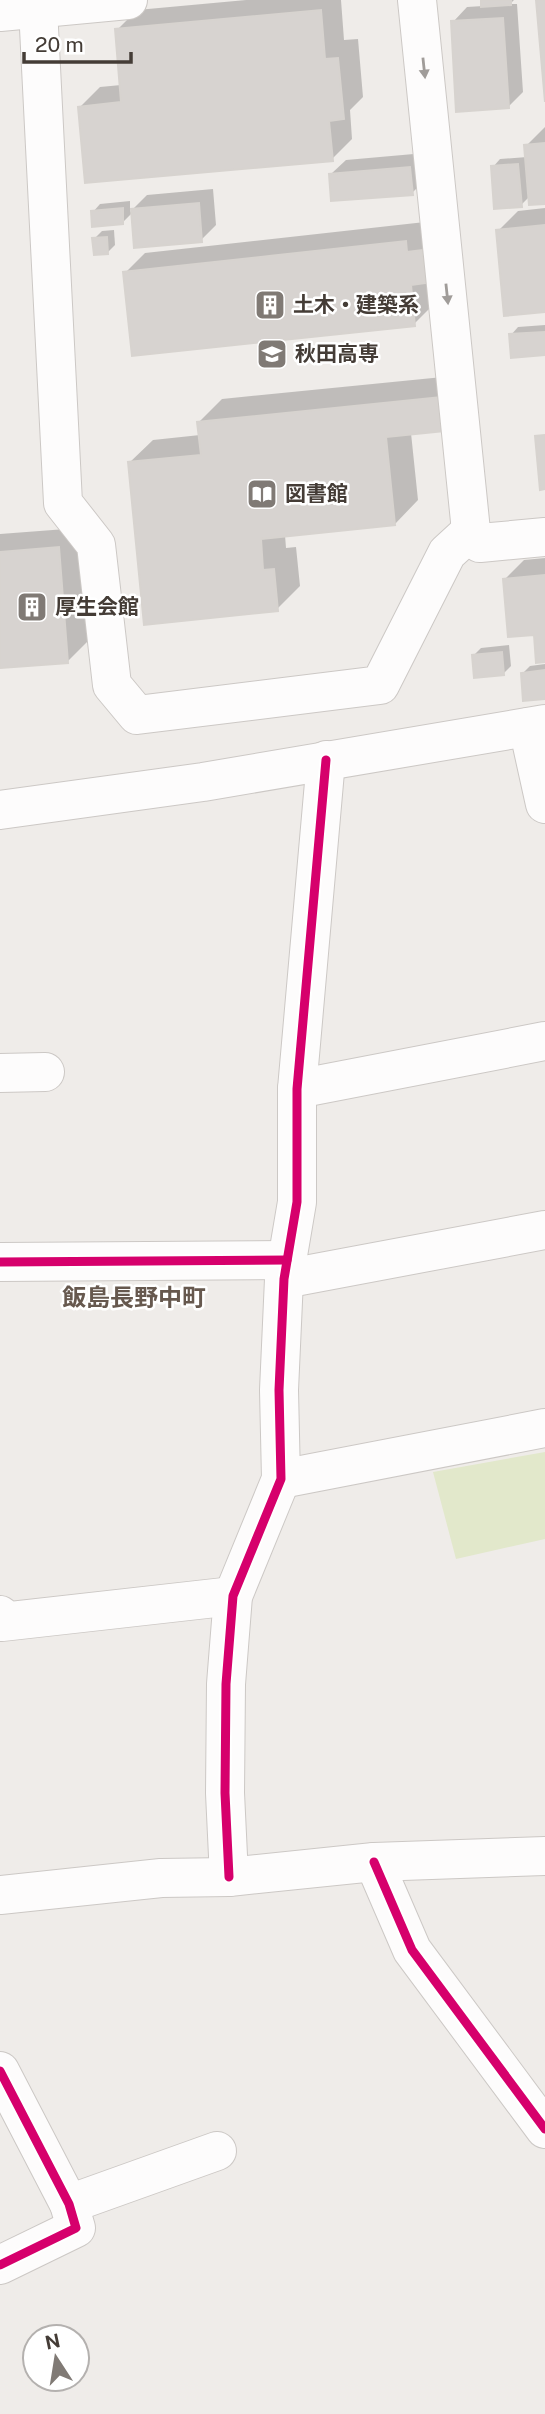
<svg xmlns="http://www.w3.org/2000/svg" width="545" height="2414" font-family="'Public Sans','Noto Sans JP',sans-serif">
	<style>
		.green { fill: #e2e8cb }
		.shadow { fill: #0003 }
		.building { fill: #d7d3d0; stroke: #d7d3cf; stroke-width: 2 }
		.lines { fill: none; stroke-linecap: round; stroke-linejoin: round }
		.minor-casing { stroke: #ccc8c5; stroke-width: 40 }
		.minor { stroke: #fdfcfc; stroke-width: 38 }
		.cycleway-casing { stroke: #fff; stroke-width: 13 }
		.cycleway { stroke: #d6006c; stroke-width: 9 }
		.oneway { fill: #a09c99 }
		.labels { text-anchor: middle; stroke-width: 5; stroke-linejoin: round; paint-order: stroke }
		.poi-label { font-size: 21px; font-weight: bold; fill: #443c36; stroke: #fff; text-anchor: start }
		.quarter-label { font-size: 24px; font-weight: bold; fill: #66584e; stroke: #fff }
	</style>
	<rect width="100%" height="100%" fill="#efece9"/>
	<polygon class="green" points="545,1452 545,1539 456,1559 433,1472"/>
	<g class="shadow">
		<polygon points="246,0 341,0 344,40 358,39 363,97 350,110 352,139 332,159 80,107 100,87 121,85 117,30 137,10"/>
		<polygon points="482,0 514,0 510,4 517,4 523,92 508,107 453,22 467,7 483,6"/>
		<polygon points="545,127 545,202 530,196 521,205 493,167 500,159 527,157 526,146"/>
		<polygon points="425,153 427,178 412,193 331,174 346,160"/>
		<polygon points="213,189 216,225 201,240 133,212 123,222 93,212 100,204 130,201 130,212 147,195"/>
		<polygon points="545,208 545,310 498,231 518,211"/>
		<polygon points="425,222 434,304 414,324 125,273 145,253"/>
		<polygon points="114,230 115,245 108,252 94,239 102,231"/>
		<polygon points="545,325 545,353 513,356 511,335 518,327"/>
		<polygon points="463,375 411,433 418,500 395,524 285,535 286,548 296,547 300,586 277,609 129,463 153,440 200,435 199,422 222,399"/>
		<polygon points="79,528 88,641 68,661 0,666 0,534"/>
		<polygon points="545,558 545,660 535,633 504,580 524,560"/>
		<polygon points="509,645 511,666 503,674 474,655 481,648"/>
		<polygon points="545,664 545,697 522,674 530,666"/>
	</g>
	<g class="building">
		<polygon points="481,0 511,0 511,5 481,7"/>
		<polygon points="536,0 545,0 545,102"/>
		<polygon points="321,10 325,59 338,58 344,119 329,121 333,161 85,183 78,107 121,102 115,29"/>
		<polygon points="503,18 509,108 456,112 451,21"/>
		<polygon points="545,143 545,204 529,205 524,145"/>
		<polygon points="518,164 522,207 494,209 491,166"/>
		<polygon points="410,167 413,195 331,201 329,174"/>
		<polygon points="199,203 202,242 134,248 131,209"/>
		<polygon points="123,208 123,224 92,227 91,211"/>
		<polygon points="545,225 545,312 504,316 496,230"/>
		<polygon points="107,237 108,254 94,255 92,238"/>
		<polygon points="406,241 407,252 422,250 426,283 411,285 415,326 132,356 123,272"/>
		<polygon points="544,332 545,355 511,358 509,334"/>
		<polygon points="441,397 444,431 386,437 395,525 261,539 263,570 274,569 278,611 144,625 128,462 201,455 197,422"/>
		<polygon points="545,435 545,489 540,490 535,436"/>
		<polygon points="59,547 68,663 0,668 0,552"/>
		<polygon points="545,575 545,662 536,663 534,635 508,637 503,579"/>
		<polygon points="502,652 504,675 474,678 472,655"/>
		<polygon points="545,670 545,699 523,701 521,673"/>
	</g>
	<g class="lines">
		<g class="minor-casing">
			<g id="minor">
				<polyline points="417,0 471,531 480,543 545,537"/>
				<polyline points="38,8 63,503 96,545 112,685 137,715 380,685 447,553 471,531"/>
				<polyline points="0,12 128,0"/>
				<polyline points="528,727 545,804"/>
				<polyline points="0,810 203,782 545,724"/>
				<polyline points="0,1073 45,1072"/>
				<polyline points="297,1089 545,1041"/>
				<polyline points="0,1262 287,1260"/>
				<polyline points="284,1279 545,1230"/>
				<polyline points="281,1479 545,1428"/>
				<polyline points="0,1615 2,1622 233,1596"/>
				<polyline points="374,1862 412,1950 545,2129"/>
				<polyline points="229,1877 225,1793 226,1684 233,1596 281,1479 279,1390 284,1279 297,1202 297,1089 326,760"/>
				<polyline points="0,1895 161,1878 229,1877 374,1862 545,1856"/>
				<polyline points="0,2071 69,2204 76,2228 0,2265"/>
				<polyline points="69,2204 217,2151"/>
			</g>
		</g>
		<use href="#minor" class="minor"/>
		<g class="cycleway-casing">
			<g id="cycleway">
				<polyline points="0,1262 287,1260"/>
				<polyline points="374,1862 412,1950 545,2129"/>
				<polyline points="229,1877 225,1793 226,1684 233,1596 281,1479 279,1390 284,1279 297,1202 297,1089 326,760"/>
				<polyline points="0,2071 69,2204 76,2228 0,2265"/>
			</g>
		</g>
		<use href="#cycleway" class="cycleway"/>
	</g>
	<defs><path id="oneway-solid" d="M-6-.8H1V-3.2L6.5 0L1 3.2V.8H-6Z" transform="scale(1.75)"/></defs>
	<g class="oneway">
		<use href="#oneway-solid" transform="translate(424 68) rotate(84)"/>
		<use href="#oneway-solid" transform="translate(447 294) rotate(84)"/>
	</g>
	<defs>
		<g id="building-square" transform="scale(1.575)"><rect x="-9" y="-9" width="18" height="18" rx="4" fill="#807a75" stroke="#fff"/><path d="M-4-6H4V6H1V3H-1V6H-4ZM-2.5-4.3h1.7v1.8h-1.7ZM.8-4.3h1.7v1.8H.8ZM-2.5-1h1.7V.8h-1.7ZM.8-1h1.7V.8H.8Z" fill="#fff"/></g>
		<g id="university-square" transform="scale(1.575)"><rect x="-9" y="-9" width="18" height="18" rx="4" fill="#807a75" stroke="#fff"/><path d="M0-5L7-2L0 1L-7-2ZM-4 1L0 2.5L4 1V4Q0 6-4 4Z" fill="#fff"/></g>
		<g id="library-square" transform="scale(1.575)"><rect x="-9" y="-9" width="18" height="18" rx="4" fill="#807a75" stroke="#fff"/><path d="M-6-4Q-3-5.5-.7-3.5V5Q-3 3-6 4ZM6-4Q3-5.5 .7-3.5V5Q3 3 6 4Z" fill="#fff"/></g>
	</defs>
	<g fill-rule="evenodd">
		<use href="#building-square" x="270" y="305"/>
		<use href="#university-square" x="272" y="354"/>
		<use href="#library-square" x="262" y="494"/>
		<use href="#building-square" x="32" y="607"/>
	</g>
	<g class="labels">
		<g class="poi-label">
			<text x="293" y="312">土木・建築系</text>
			<text x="295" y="361">秋田高専</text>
			<text x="285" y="501">図書館</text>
			<text x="55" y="614">厚生会館</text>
		</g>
		<g class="quarter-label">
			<text x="134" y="1306">飯島長野中町</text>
		</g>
	</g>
	<g transform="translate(56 2358) rotate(348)"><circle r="33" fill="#ffffff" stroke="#b4b1af" stroke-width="2"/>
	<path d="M0-5L12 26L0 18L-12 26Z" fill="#807a75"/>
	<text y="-10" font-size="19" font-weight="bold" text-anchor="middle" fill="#443c36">N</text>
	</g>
	<path d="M24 52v10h107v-10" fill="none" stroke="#443c36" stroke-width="3.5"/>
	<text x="35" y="52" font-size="21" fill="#443c36" stroke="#ffffff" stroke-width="5" paint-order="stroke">20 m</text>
</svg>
